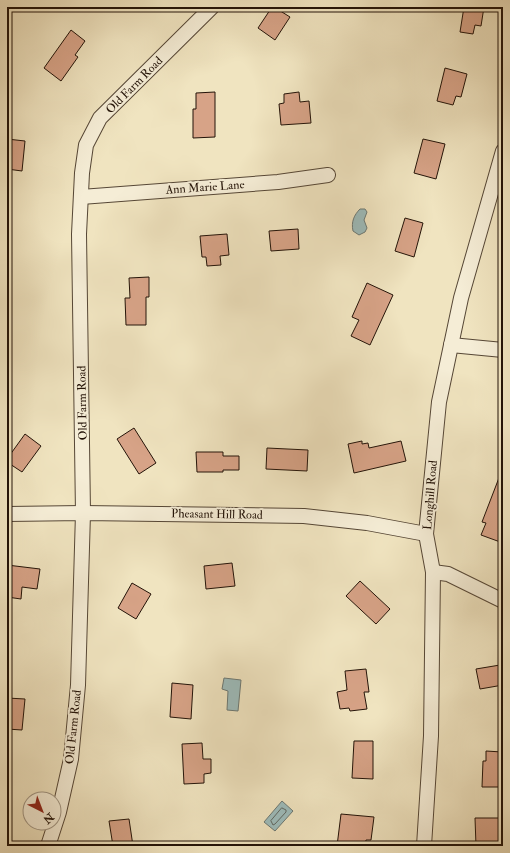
<svg xmlns="http://www.w3.org/2000/svg" width="510" height="853" font-family="'IM FELL Double Pica',serif">
	<style>
		.water { fill: #9dbcbb; stroke: #6c7873 }
		.lines { fill: none; stroke-linecap: round; stroke-linejoin: round }
		.shore { stroke: #606862; stroke-width: 1 }
		.building { fill: #d7a387; stroke: #231308 }
		.minor-casing { stroke: #564736; stroke-width: 16 }
		.minor { stroke: #f5edd6; stroke-width: 14 }
		.labels { text-anchor: middle; stroke-width: 4; stroke-linejoin: round; paint-order: stroke }
		.street-label { font-size: 12px; fill: #231308; stroke: #f5edd6 }
	</style>
	<rect width="100%" height="100%" fill="#f0e4c0"/>
	<filter id="stains"><feTurbulence type="fractalNoise" baseFrequency=".005" numOctaves="4"/><feColorMatrix values="0 0 0 0 .2 0 0 0 0 .09 0 0 0 0 .02 0 0 0 .5 -.17"/></filter>
	<radialGradient id="worn" r=".72"><stop offset=".6" stop-color="#630" stop-opacity="0"/><stop offset="1" stop-color="#630" stop-opacity=".3"/></radialGradient>
	<g class="water">
		<path d="M360 209H365L367 212 364 220 367 228 365 232 359 235 353 231C351 222 354 215 360 209Z"/>
		<polygon points="224,678 241,680 238,711 227,710 228,691 222,689"/>
		<polygon points="282,801 293,811 275,831 264,822"/>
	</g>
	<g class="lines">
		<polygon class="shore" points="282,808 286,810 286,812 275,824 273,825 271,821"/>
	</g>
	<g class="building">
		<polygon points="272,7 274,7 290,17 275,40 258,28"/>
		<polygon points="464,7 484,7 481,26 475,25 473,34 460,32"/>
		<polygon points="71,30 85,41 75,55 78,57 61,81 44,68"/>
		<polygon points="445,68 467,74 461,97 456,96 453,105 437,101"/>
		<polygon points="215,92 215,137 193,138 193,109 196,109 196,93"/>
		<polygon points="299,92 300,102 309,101 311,123 281,125 279,104 284,103 284,94"/>
		<polygon points="7,139 25,141 22,171 7,169"/>
		<polygon points="423,139 445,144 436,179 414,173"/>
		<polygon points="405,218 423,223 414,257 395,251"/>
		<polygon points="298,229 299,249 271,251 269,231"/>
		<polygon points="227,234 229,255 220,256 221,265 207,266 206,257 202,257 200,236"/>
		<polygon points="149,277 149,297 146,297 146,325 126,325 125,298 130,298 129,278"/>
		<polygon points="367,283 393,295 370,345 351,336 359,320 352,317"/>
		<polygon points="134,428 156,463 139,474 117,439"/>
		<polygon points="25,434 41,446 22,472 7,462 7,459"/>
		<polygon points="362,441 362,444 368,443 369,448 401,441 406,461 354,473 348,444"/>
		<polygon points="267,448 308,450 307,471 266,469"/>
		<polygon points="196,452 223,452 223,456 239,456 239,470 223,470 223,472 197,472"/>
		<polygon points="502,470 503,471 503,543 481,535 486,523 482,522"/>
		<polygon points="232,563 235,586 206,589 204,566"/>
		<polygon points="7,565 40,569 37,589 22,587 21,599 7,597"/>
		<polygon points="360,581 390,609 376,624 346,596"/>
		<polygon points="132,583 151,594 136,619 118,608"/>
		<polygon points="500,665 503,685 480,689 476,669"/>
		<polygon points="366,669 369,692 364,692 367,709 350,711 349,708 340,709 337,692 347,690 345,671"/>
		<polygon points="172,683 193,685 191,719 170,717"/>
		<polygon points="7,698 25,699 22,730 7,729"/>
		<polygon points="354,741 373,741 373,779 352,778"/>
		<polygon points="202,743 203,759 211,759 211,773 204,774 204,783 184,784 182,744"/>
		<polygon points="486,751 502,752 503,787 482,787 483,761 486,761"/>
		<polygon points="341,814 374,817 371,840 366,840 365,846 337,846"/>
		<polygon points="475,818 501,818 501,846 476,846"/>
		<polygon points="129,819 133,846 113,846 109,821"/>
	</g>
	<g class="lines">
		<g class="minor-casing">
			<g id="minor">
				<polyline points="81,197 278,182 328,175"/>
				<polyline points="451,345 503,350"/>
				<polyline points="7,514 83,513 304,516 367,523 426,534"/>
				<polyline points="433,572 448,574 503,601"/>
				<polyline points="48,846 59,812 71,759 78,685 83,513 79,234 82,173 86,145 100,118 212,7"/>
				<polyline points="424,846 431,736 433,572 426,534 439,402 461,298 503,151"/>
			</g>
		</g>
		<use href="#minor" class="minor"/>
	</g>
	<g class="labels">
		<g class="street-label">
			<text transform="translate(134 85) rotate(-45)" y="4">Old Farm Road</text>
			<text transform="translate(205 187) rotate(-4)" y="4">Ann Marie Lane</text>
			<text transform="translate(82 403) rotate(-91)" y="4">Old Farm Road</text>
			<text transform="translate(430 495) rotate(-85)" y="4">Longhill Road</text>
			<text transform="translate(217 514) rotate(1)" y="4">Pheasant Hill Road</text>
			<text transform="translate(73 727) rotate(-84)" y="4">Old Farm Road</text>
		</g>
	</g>
	<rect width="510" height="853" fill="none" stroke="#f0e4c0" stroke-width="24"/>
	<rect x="8" y="8" width="494" height="837" fill="none" stroke="#231308" stroke-width="2"/>
	<rect x="12" y="12" width="486" height="829" fill="none" stroke="#231308"/>
	<g transform="translate(42 811) rotate(138)"><circle r="19" fill="#f5edd6" stroke="#a19684"/>
	<path d="M0-3L7 15L0 10L-7 15Z" fill="#8f2418"/>
	<text y="-6" font-size="11" font-weight="bold" text-anchor="middle" fill="#231308">N</text>
	</g>
	<rect width="100%" height="100%" filter="url(#stains)"/>
	<rect width="100%" height="100%" fill="url(#worn)"/>
</svg>
